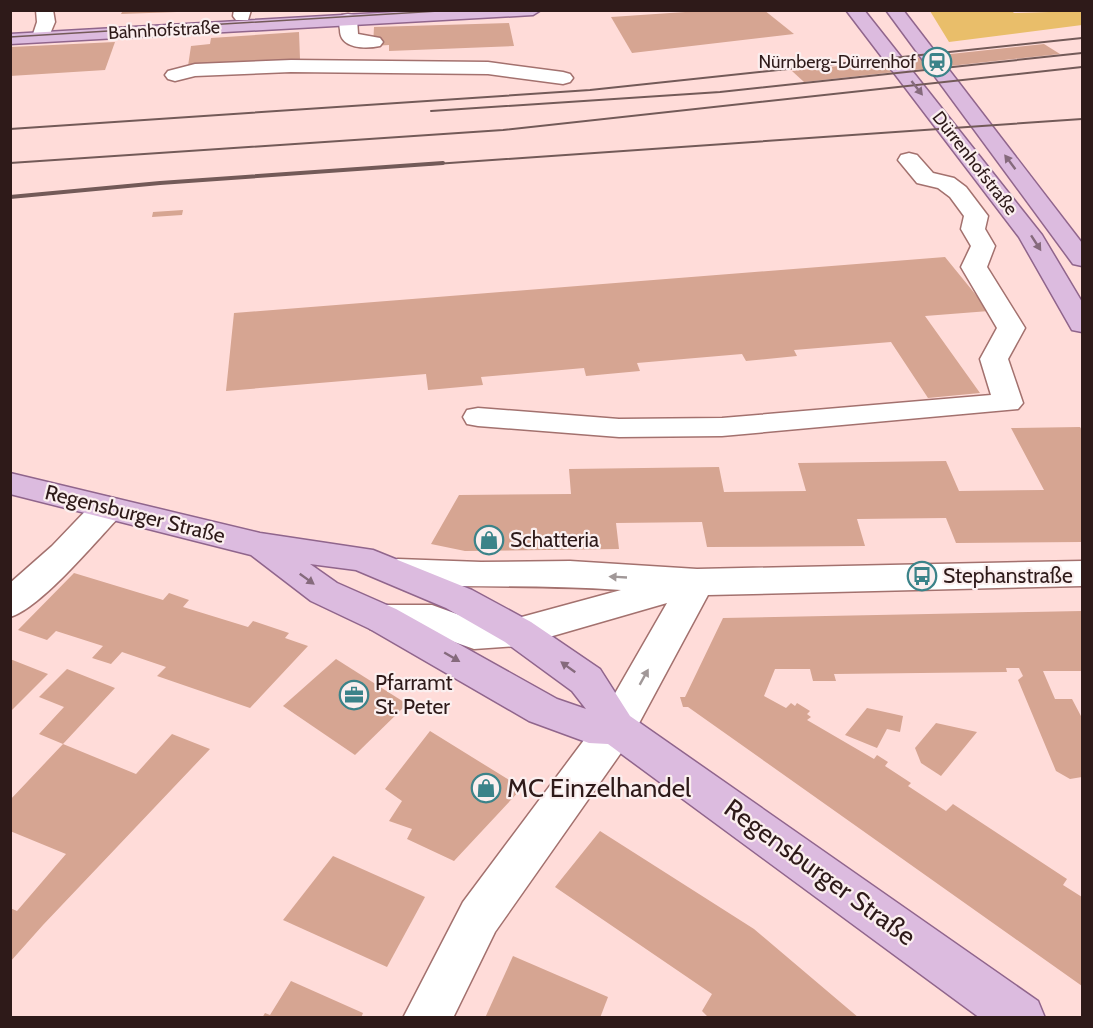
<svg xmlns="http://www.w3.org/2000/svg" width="1093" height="1028" font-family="Cabin,sans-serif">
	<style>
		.green { fill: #e9be6a }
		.building { fill: #d6a592 }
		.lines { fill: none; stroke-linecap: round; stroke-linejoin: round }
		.minor-casing { stroke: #a3716e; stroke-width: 3 }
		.major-casing { stroke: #90658c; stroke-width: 3 }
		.minor { fill: #fff; fill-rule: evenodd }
		.major { fill: #dcbbdf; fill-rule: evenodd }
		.tram { stroke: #735a58; stroke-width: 1.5 }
		.rail-far1 { stroke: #735a58; stroke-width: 2 }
		.rail { stroke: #735a58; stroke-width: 4 }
		.oneway { fill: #856a7c }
		.oneway2 { fill: #a19898 }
		.labels { text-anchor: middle; stroke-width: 4.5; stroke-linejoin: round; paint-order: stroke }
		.far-street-label { font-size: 18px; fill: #2e1a19; stroke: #fbefef }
		.far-poi-label { font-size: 18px; fill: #2e1a19; stroke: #fbefef; text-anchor: end }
		.street-label { font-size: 21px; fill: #2e1a19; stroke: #fbefef }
		.poi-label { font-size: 21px; fill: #2e1a19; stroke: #fbefef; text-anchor: start }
		.near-poi-label { font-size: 26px; fill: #2e1a19; stroke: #fbefef; text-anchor: start }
		.near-street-label { font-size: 26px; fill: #2e1a19; stroke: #fbefef }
	</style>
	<rect width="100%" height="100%" fill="#ffdcd9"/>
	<polygon class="green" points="1011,10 1014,13 1082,11 1082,25 949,42 930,11"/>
	<g class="building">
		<polygon points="123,10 177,10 177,12 121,14"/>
		<polygon points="715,10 764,10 794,34 632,53 611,17"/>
		<polygon points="509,23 514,46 389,51 389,45 373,46 374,27"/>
		<polygon points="299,32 300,59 188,66 191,46 210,44 211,38"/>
		<polygon points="115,42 105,70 10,76 11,47"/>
		<polygon points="1044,44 1060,54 804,82 792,71"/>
		<polygon points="183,210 182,215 152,217 153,212"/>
		<polygon points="945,257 989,311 925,316 980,393 928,398 891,342 794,350 797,356 746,361 742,354 637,363 640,371 586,376 584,368 481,377 483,385 428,390 426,374 226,391 234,313"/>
		<polygon points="1080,427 1082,430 1082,542 956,543 946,518 857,519 865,546 707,547 702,522 616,523 619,549 465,551 431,544 459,495 571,494 569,469 719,467 724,492 806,491 798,463 946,461 959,491 1044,490 1011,428"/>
		<polygon points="74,573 163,600 169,593 189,600 183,607 248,627 253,621 289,633 285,638 308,646 250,708 157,676 166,667 122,652 111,664 92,658 103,646 56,631 47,640 18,630"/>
		<polygon points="1082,611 1082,671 1043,671 1055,699 1072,699 1082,718 1082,777 1070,779 1056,771 1018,680 1023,676 1019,668 1006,668 1007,672 834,674 836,681 813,681 810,669 775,669 764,696 786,708 791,703 795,706 797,703 810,711 807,714 811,717 807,720 874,759 877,755 888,762 885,766 911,783 908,786 946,811 953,804 1067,879 1063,885 1082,897 1082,986 688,707 683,707 680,697 685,697 723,618"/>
		<polygon points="10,659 48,674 10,712"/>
		<polygon points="336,659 407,704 355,755 283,706"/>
		<polygon points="67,669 115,688 63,744 136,774 172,734 210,749 43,925 10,962 10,908 17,911 66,854 10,831 10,800 63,744 39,734 64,707 39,697"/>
		<polygon points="867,708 903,716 900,732 887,729 877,748 845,735"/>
		<polygon points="936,723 977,732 941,776 921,763 915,748"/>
		<polygon points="430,731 522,788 454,861 407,839 412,829 389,821 402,801 385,789"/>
		<polygon points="600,831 754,929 859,1018 709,1018 702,1011 712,994 555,887"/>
		<polygon points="333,856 425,897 387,967 283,920"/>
		<polygon points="513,956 608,997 600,1018 485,1018"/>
		<polygon points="291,981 363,1013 361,1018 262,1018 265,1013 270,1015"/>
	</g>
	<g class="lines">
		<g class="minor-casing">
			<g id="minor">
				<polygon points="36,10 53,10 55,22 47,41 35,41 32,37 37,22"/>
				<polygon points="234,10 251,10 248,20 236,20 233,16"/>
				<path d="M348 14 354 15 357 19 358 34 380 38 383 42 380 46C366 49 340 49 340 30 339 24 339 21 342 15Z"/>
				<polygon points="291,60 488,62 563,72 570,74 573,78 570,82 563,84 488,74 291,72 195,76 175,81 168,79 165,75 168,71 195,64"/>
				<polygon points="909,153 917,155 933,173 954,178 966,187 988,216 985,229 995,246 987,267 1025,328 1008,359 1023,403 1018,409 722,436 619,437 478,426 467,424 463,417 467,410 478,408 619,419 722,418 991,395 980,359 997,328 961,267 971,246 961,229 964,216 950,197 938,188 917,183 898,160 901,155"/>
				<path d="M108 497 120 500 124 508 120 516C96 541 41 608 10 617V583L52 546 96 500Z"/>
				<path d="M398 559 481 562 570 561 697 569 1082 561V586L708 595 630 740 495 932 453 1018H403L463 902 602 716 667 603 518 646 474 649 429 633H383L370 629 365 619 370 609 383 605H432L476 621 518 618 621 590C547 585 472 587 398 585L386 581 381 572 386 563Z"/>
			</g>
		</g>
		<g class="major-casing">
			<g id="major">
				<polygon points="431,10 541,10 533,15 10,44 10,34"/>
				<polygon points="846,10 864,10 1042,235 1082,302 1082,332 1072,330 1019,237"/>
				<polygon points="886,10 903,10 1082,243 1082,266 1073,264"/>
				<path d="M10 473 260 533 373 550 472 590 531 622 600 669 630 716 1038 1001 1045 1018H980L608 744 589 743 529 721 370 629 311 601 251 555 10 494ZM310 564 356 570 446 608 505 642 572 691 586 709 557 699 396 609 337 583Z"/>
			</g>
		</g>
		<use href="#minor" class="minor"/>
		<use href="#major" class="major"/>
		<polyline class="tram" points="10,37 455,10"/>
		<g class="rail-far1">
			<polyline points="431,111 720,92 1082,53"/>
			<polyline points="10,129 590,90 1082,38"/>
			<polyline points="10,163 503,130 1082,67"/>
			<polyline points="421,165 1082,119"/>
		</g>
		<polyline class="rail" points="10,197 160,183 443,163"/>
	</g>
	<defs><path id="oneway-solid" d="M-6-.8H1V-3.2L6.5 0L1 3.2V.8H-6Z" transform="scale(1.5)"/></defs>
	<g class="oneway">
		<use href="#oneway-solid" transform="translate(917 88) rotate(52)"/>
		<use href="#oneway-solid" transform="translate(1010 162) rotate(-127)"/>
		<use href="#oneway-solid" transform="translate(1036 243) rotate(57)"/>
		<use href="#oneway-solid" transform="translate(307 579) rotate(36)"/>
		<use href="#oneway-solid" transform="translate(452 657) rotate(30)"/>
		<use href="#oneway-solid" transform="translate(568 667) rotate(-144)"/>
	</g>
	<g class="oneway2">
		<use href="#oneway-solid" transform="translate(618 577) rotate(-177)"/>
		<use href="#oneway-solid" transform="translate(644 677) rotate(-61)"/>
	</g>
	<defs>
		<g id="station-ring" transform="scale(1.5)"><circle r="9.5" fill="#fbefef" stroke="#3b8389" stroke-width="1.5"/><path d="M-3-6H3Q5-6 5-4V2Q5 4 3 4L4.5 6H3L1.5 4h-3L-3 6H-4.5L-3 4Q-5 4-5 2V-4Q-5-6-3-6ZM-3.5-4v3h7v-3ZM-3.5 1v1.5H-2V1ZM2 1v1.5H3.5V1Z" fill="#3b8389"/></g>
		<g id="shop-ring" transform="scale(1.5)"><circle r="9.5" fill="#fbefef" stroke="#3b8389" stroke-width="1.5"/><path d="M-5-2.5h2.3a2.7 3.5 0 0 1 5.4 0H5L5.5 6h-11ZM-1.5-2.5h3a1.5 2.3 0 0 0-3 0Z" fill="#3b8389"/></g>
		<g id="bus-ring" transform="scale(1.5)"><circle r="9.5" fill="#fbefef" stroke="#3b8389" stroke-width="1.5"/><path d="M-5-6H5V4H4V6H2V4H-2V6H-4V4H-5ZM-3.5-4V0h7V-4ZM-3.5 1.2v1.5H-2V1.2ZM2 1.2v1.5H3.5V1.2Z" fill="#3b8389"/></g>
		<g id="office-ring" transform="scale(1.5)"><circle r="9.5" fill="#fbefef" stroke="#3b8389" stroke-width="1.5"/><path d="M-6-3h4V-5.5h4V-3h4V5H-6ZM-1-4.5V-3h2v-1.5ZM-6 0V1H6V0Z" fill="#3b8389"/></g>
	</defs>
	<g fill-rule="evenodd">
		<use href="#station-ring" x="937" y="62"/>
		<use href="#shop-ring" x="489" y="540"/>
		<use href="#bus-ring" x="922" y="576"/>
		<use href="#office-ring" x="354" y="695"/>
		<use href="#shop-ring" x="486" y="788"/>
	</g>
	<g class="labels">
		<g class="far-street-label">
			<text transform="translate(164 30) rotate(-3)" y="6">Bahnhofstraße</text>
			<text transform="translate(975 163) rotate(52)" y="6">Dürrenhofstraße</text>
		</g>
		<g class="far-poi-label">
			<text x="916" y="68">Nürnberg-Dürrenhof</text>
		</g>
		<g class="street-label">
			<text transform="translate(135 514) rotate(14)" y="7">Regensburger Straße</text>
		</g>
		<g class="poi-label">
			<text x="510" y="547">Schatteria</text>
			<text x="943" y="583">Stephanstraße</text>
			<text x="375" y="690">Pfarramt<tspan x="375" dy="24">St. Peter</tspan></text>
		</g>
		<g class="near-poi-label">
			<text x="507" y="797">MC Einzelhandel</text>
		</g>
		<g class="near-street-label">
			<text transform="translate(820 872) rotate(36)" y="9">Regensburger Straße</text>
		</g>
	</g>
	<rect width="1093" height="1028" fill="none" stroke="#2e1a19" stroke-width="24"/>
</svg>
